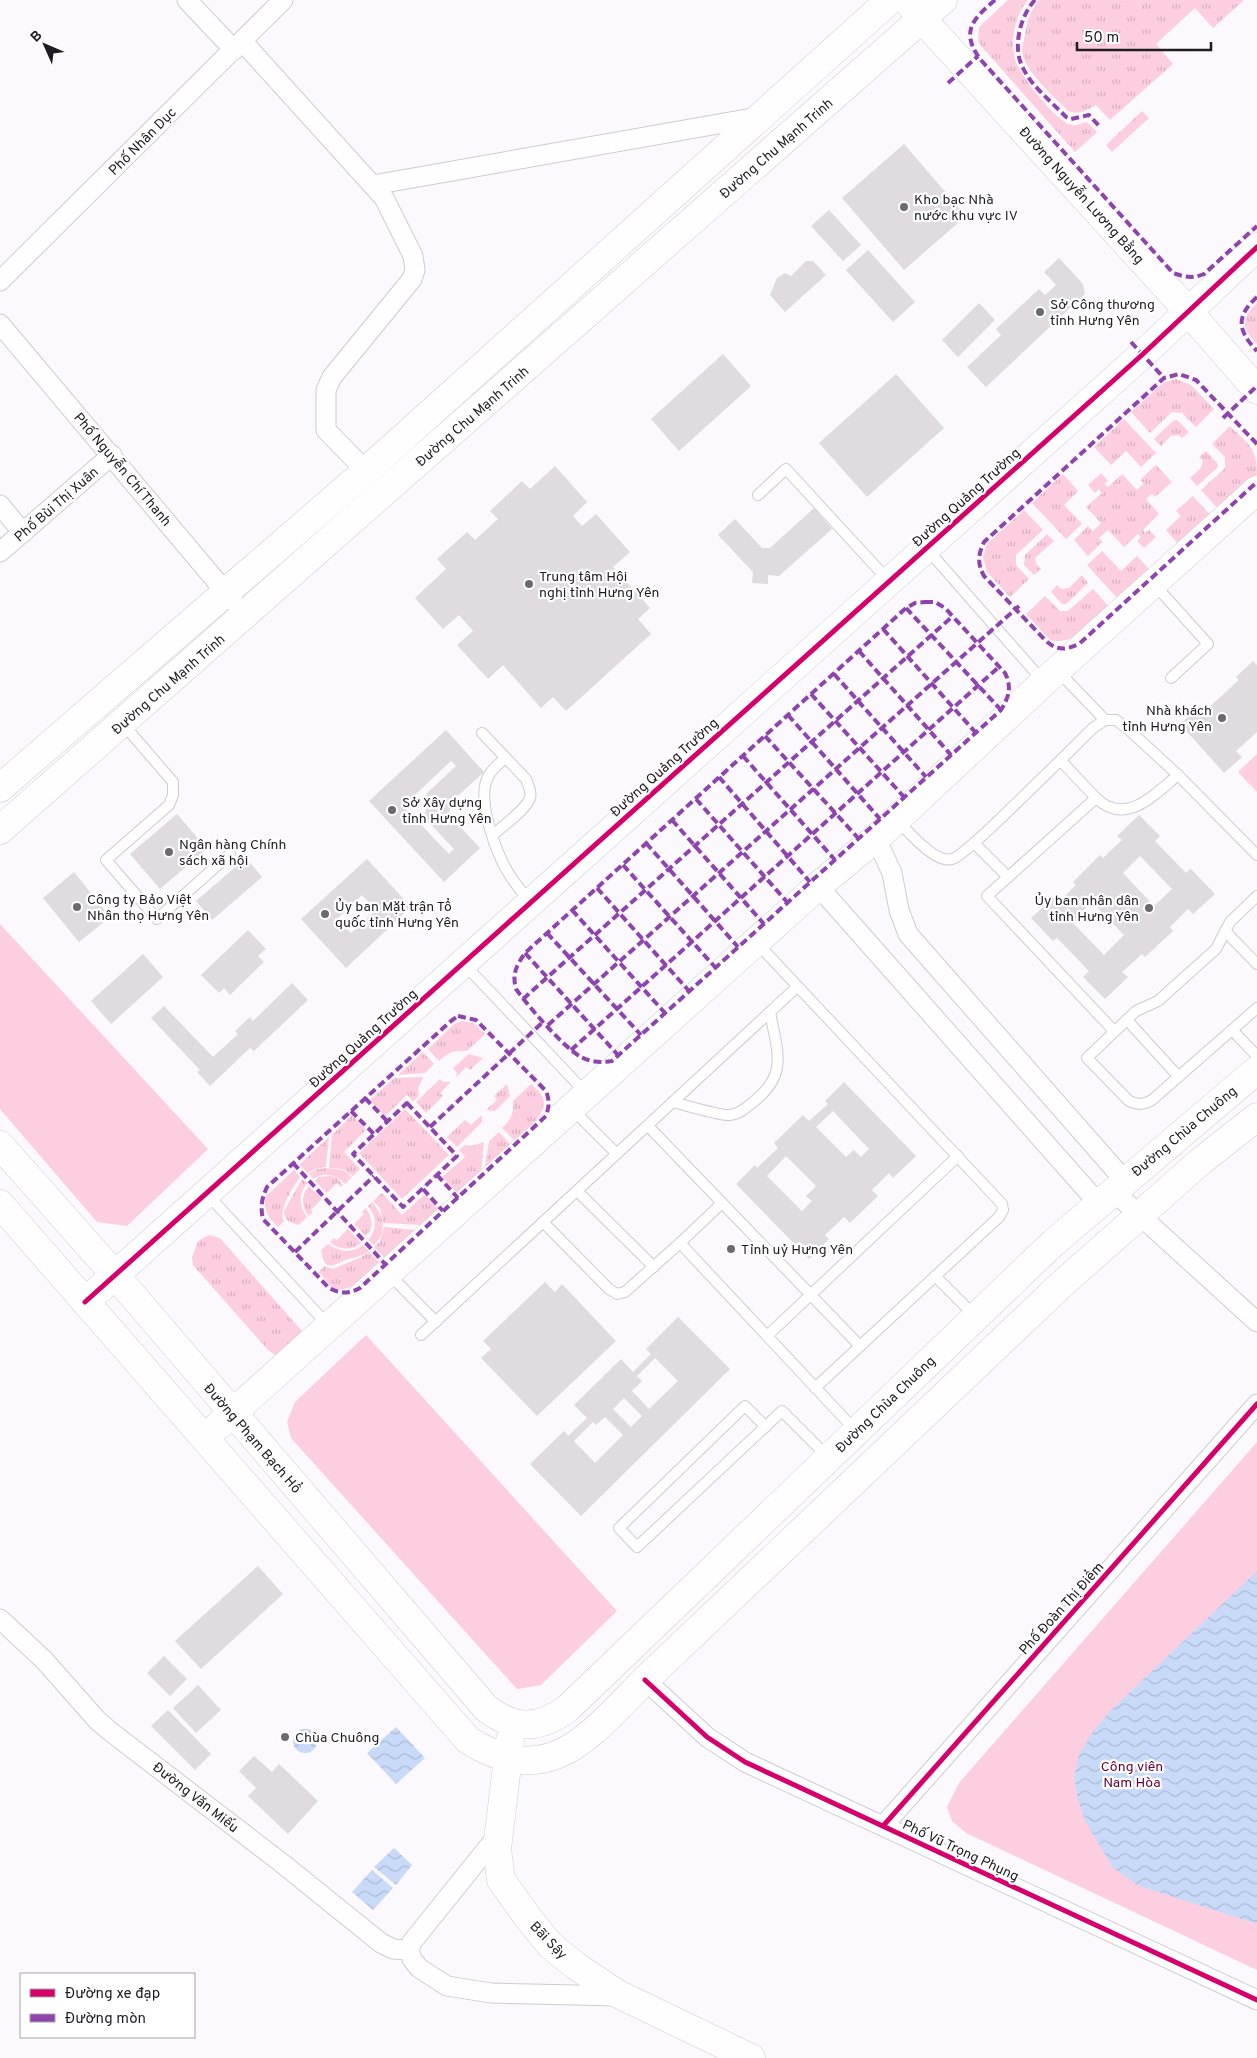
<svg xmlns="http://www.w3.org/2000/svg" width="1257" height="2058" font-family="Overpass,sans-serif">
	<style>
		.grass { fill: url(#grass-tufts) }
		.park { fill: #fccee0 }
		.water { fill: url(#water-waves) }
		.building { fill: #dfdbdf; fill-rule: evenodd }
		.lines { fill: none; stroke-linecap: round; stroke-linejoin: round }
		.lane-casing { stroke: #ceccd1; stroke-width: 12 }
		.street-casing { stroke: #ceccd1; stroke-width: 21 }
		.secondary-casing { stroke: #ceccd1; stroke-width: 29 }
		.primary-casing { stroke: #ceccd1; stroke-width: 29 }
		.lane { stroke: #fefeff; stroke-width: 10 }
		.street { stroke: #fefeff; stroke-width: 19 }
		.secondary { stroke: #fefeff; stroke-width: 28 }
		.primary { stroke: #fefeff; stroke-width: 28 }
		.quiet { stroke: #8e44ad; stroke-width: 4; stroke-dasharray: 8 4; stroke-linecap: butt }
		.cycleway-casing { stroke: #fff; stroke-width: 8 }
		.cycleway { stroke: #d6006c; stroke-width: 5 }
		.poi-dot { fill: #6c696f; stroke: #fff; stroke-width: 2 }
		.labels { text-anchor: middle; stroke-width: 4.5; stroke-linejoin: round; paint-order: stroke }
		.street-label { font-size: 14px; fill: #1f1c23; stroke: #fff }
		.poi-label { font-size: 14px; fill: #1f1c23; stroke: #fff; text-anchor: start }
		.park-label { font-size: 14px; fill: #660038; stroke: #fff }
	</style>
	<defs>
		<pattern id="grass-tufts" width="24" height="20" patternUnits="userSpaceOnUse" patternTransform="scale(1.25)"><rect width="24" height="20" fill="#fccee0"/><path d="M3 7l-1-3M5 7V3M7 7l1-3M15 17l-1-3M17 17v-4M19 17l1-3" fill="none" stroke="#d8b0c0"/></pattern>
		<pattern id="water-waves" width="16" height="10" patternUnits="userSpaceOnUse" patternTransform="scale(1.25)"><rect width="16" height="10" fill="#c9daf9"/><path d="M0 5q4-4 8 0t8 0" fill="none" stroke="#acbad5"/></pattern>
	</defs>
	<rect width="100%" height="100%" fill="#fbf9fd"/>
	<g class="grass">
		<path d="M1008 0H1028C1015 15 1010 39 1015 59 1019 74 1056 122 1072 125 1077 126 1082 123 1087 122L1097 132 1075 152 982 47 978 41 979 27Z"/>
		<path d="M1039 0H1244L1213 28 1195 8 1156 44 1173 64 1110 120 1096 105C1086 111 1079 115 1068 111 1054 96 1024 72 1022 50 1022 46 1024 40 1025 35 1027 21 1030 11 1039 0Z"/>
		<polygon points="1142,111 1149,118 1112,152 1106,145"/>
		<path d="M1257 303V344C1242 329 1240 319 1257 303Z"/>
		<polygon points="1176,379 1191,385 1214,409 1196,427 1182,413 1172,412 1150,433 1131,412 1163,383"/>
		<polygon points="1124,419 1156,453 1141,467 1126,451 1111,465 1094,447"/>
		<polygon points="1174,420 1177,420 1189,432 1182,438 1178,435 1171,436 1161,446 1154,439"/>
		<path d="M1230 426C1248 444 1257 447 1257 474L1218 509 1201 490 1225 468V457L1212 444Z"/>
		<polygon points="1206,451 1217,463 1218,467 1197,486 1190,478 1201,468 1203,461 1199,457"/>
		<polygon points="1156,465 1172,482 1155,497 1152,494 1146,499 1159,514 1143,530 1145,533 1149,530 1156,537 1144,548 1137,541 1141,537 1138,534 1124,547 1108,530 1099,538 1102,542 1088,556 1074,540 1088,526 1093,531 1101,523 1086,507 1102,493 1099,489 1095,493 1088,485 1101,473 1108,481 1104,484 1108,487 1122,474 1137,490 1144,483 1140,480"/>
		<polygon points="1063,474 1078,491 1064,505 1082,524 1066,539 1032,503"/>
		<polygon points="1193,496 1211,516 1179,545 1166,530 1181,516 1176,511"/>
		<polygon points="1024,510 1043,530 1016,555 1016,565 1029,579 1010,597 987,572 983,557 987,544"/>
		<polygon points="1047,534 1054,541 1035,558 1036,563 1041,569 1034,575 1024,565 1025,555"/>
		<polygon points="1102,551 1121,571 1137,556 1150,570 1118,599 1087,565"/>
		<polygon points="1082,575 1088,583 1066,604 1062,604 1051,592 1057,585 1061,589 1069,588"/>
		<path d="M1093 589 1109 607C1093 622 1075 646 1050 640L1026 614 1045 596 1060 611H1068Z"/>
		<path d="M462 1021 474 1023 485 1034 467 1051C455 1050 447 1053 439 1061L428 1049 454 1024Z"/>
		<polygon points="423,1052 434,1064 425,1073 398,1075"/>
		<polygon points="469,1054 483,1058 470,1070 467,1067 456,1077 457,1073 453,1068"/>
		<polygon points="423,1077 418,1089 419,1096 413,1101 407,1095 385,1116 370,1100 394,1078"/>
		<polygon points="440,1079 443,1082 451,1082 440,1093 443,1096 426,1113 416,1102"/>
		<polygon points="507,1084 510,1096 495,1111 486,1110 497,1100 494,1096"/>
		<path d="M531 1084C535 1088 540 1092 542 1096 551 1113 524 1130 514 1140L502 1128C511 1120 514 1113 513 1101Z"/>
		<polygon points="405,1109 449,1155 402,1199 359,1153"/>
		<polygon points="352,1115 366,1130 344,1152 360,1169 353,1176 343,1169 329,1168 332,1135"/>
		<polygon points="482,1115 482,1122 457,1147 447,1137 465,1120 471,1125"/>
		<polygon points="499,1132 510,1144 485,1167 489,1141"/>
		<polygon points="329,1137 326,1167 318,1168 308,1173 299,1165"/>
		<polygon points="484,1142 481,1172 457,1193 442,1177 465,1157 459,1150 465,1145 471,1146"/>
		<path d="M327 1168 343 1170 352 1177 345 1184C337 1175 324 1171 314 1179L309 1174 317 1169Z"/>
		<path d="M294 1170 300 1177C293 1187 278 1210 284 1221L278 1227C268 1218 264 1211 265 1197Z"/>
		<polygon points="331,1176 337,1178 343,1185 341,1187 337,1183 327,1193 315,1181 318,1177"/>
		<path d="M302 1179 307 1183C298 1195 299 1206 307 1217L299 1225C291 1223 284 1221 284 1211Z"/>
		<path d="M309 1186 322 1199 311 1210 313 1212 309 1216C301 1208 301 1194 309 1186Z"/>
		<polygon points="382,1193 402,1215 425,1194 439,1209 421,1225 383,1223 380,1208 373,1201"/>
		<path d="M372 1202C384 1215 388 1233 374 1245L368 1240C378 1229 377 1217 368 1206Z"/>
		<path d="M366 1208C372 1218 375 1227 366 1236L354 1224 364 1214 362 1212Z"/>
		<polygon points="384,1227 416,1230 385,1258 374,1247 380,1241"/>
		<path d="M348 1229 361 1243C352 1251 338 1250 330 1242L334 1238 337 1240Z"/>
		<polygon points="209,1235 220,1238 301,1330 303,1336 282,1355 275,1355 268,1350 193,1265 192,1257 198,1241"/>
		<path d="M328 1244C340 1252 351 1254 363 1245L369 1251C361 1257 355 1257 346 1260 332 1266 324 1272 321 1250Z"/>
		<path d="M369 1252 380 1263C369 1272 349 1297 332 1287 327 1283 323 1276 319 1272L324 1266 333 1269C345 1263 359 1260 369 1252Z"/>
	</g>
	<g class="park">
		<polygon points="1257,754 1257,792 1238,772"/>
		<polygon points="0,924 208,1149 127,1226 97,1222 0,1109"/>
		<polygon points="366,1335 617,1611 541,1685 517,1689 291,1438 287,1422 295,1402"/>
		<polygon points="1257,1442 1257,1970 966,1833 952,1821 947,1807 959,1783"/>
	</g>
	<g class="water">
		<polygon points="1257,1571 1257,1924 1139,1886 1113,1868 1085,1821 1078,1800 1074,1777 1079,1754 1094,1730 1110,1711"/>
		<polygon points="396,1727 425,1758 396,1784 367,1753"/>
		<circle cx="305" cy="1741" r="12"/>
		<polygon points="394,1848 412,1865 396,1885 374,1867"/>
		<polygon points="372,1870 393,1888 373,1910 352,1892"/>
	</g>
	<g class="building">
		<polygon points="904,144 966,216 904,270 842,198"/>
		<polygon points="829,210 861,245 843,261 811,226"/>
		<polygon points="868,250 915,302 893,322 846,270"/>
		<polygon points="1059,258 1083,284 1085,294 986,387 967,367 1001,335 996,329 1039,289 1045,295 1056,285 1044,272"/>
		<polygon points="806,261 813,261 826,275 785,312 770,295 777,278 785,273 791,276"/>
		<polygon points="979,303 995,320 958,357 942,340"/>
		<polygon points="723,354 751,386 679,451 651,419"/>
		<polygon points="896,374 944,428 867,497 819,443"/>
		<polygon points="555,466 587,502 573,516 582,526 596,514 630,552 613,567 650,608 638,619 651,634 566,711 553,697 541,708 503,665 488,679 457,645 473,631 459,615 443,629 415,598 446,569 437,559 467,532 475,540 498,519 490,511 522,481 530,489"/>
		<polygon points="814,508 832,529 779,576 768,575 768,584 752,583 753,572 718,535 735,519 762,548 770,548"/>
		<polygon points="1253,661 1257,665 1257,732 1236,751 1242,757 1224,773 1180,724 1200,707 1204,712 1239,680 1236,677"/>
		<path d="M446 730 484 772 451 802 449 815 480 848 444 882 369 801ZM451 761 456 766 427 793 425 818 454 849 449 854 403 806Z"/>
		<polygon points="177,814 207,849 160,889 130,854"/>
		<path d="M1139 815 1160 836 1155 841 1186 873 1191 869 1215 894 1193 914 1188 909 1170 927 1173 931 1145 957 1142 954 1122 972 1128 977 1105 999 1083 977 1089 971 1057 938 1053 941 1031 918 1054 897 1059 902 1076 885 1073 882 1100 855 1103 858 1122 840 1117 836ZM1140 856 1172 889 1154 906 1123 873ZM1092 902 1124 935 1104 955 1072 922Z"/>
		<polygon points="246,858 262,877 212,920 196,901"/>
		<path d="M367 859 411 907 346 968 301 919ZM362 895 376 910 351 933 337 919Z"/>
		<polygon points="74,872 110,917 79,942 43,898"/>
		<polygon points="248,930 266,949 258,956 264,962 230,995 224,988 219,993 201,975"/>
		<polygon points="143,954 163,977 111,1024 91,1001"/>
		<polygon points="292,983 308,1000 254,1051 250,1048 210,1086 197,1072 200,1070 151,1018 164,1006 213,1057 238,1034 235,1031 250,1017 253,1021"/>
		<path d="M844 1082 916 1156 893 1178 889 1173 872 1190 878 1196 850 1223 844 1217 825 1235 829 1239 809 1259 736 1184 755 1165 757 1168 778 1148 774 1143 803 1115 809 1121 828 1104 825 1101ZM833 1111 869 1149 861 1157 854 1150 846 1157 816 1127ZM786 1156 816 1186 806 1196 812 1201 802 1211 767 1176Z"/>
		<polygon points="545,1282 555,1292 562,1284 616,1341 537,1416 481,1358 491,1349 483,1341"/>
		<path d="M678 1317 730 1369 581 1516 530 1464 564 1431 568 1436 587 1418 574 1405 621 1359 633 1372 651 1354 646 1349ZM655 1358 678 1381 649 1409 632 1391 642 1381 637 1376ZM624 1398 642 1416 631 1427 613 1409ZM605 1417 623 1435 595 1463 574 1441 593 1422 596 1425Z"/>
		<polygon points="258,1566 283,1594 201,1669 175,1641"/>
		<polygon points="164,1656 187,1679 170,1696 147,1673"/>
		<polygon points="198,1685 221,1710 196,1733 173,1708"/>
		<polygon points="168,1710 211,1754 195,1770 151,1726"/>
		<polygon points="254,1756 272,1772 279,1764 318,1801 288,1834 248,1796 256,1788 239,1771"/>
	</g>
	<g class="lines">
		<g class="lane-casing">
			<g id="lane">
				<polyline points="758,495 786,469 888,580"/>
				<polyline points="927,549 1043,681"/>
				<polyline points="1154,584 1208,644 1171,678"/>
				<polyline points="1057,670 1105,720"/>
				<polyline points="123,724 173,782 173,795 169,805 106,860 157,919 230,854"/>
				<path d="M482 733 526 779C528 785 532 791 530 798 526 810 502 826 493 835"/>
				<path d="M505 758C500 763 493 768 489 775 475 797 496 853 509 874 515 884 523 893 530 902"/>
				<polyline points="1061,761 1096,798"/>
				<path d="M897 820C908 831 935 864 952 859 962 856 990 828 999 820 1031 789 1062 759 1093 728L1105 720H1116L1129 730 1178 775 1257 855"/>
				<polyline points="974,843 1008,877"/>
				<path d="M1257 896 1230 922 1216 949 1158 1001 1136 1011 1087 1058 1129 1101C1138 1105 1143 1105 1152 1100L1257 1008"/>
				<polyline points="1225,931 1257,964"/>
				<polyline points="756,942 1002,1204 1003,1210 999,1217 815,1388"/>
				<polyline points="464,964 586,1093"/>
				<polyline points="1127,1020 1178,1076"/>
				<polyline points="1232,1030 1257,1056"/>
				<path d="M1114 1031 987 896 1096 798C1126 827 1155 794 1178 775"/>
				<path d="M673 1102C685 1105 720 1116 730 1115 739 1114 746 1108 753 1102 789 1075 777 1051 770 1012"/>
				<polyline points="572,1109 617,1154"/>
				<polyline points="648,1126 860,1346"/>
				<polyline points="577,1191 654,1267"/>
				<polyline points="207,1194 328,1325"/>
				<polyline points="543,1222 609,1289 617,1294 625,1292 680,1243 722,1203"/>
				<polyline points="680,1243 856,1431"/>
				<polyline points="389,1274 436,1322"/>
				<polyline points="935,1276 975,1316"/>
				<polyline points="421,1335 797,987"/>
				<polyline points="767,1336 958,1156"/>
				<polyline points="766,1427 745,1406 619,1528 637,1547 782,1411 828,1457"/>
			</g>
		</g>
		<g class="street-casing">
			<g id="street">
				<polyline points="187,0 234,50"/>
				<polyline points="242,41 384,198 413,256 415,270 412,279 332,377 326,390 326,430 366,471"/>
				<polyline points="373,185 758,117"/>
				<polyline points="0,281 283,0"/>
				<polyline points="0,324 233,601"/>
				<polyline points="0,505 23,533"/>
				<polyline points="0,552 112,455"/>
				<polyline points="876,838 892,873 899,910 908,934 1125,1181"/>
				<polyline points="818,886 1099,1204"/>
				<polyline points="1113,1191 1257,1322"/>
				<polyline points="0,1619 44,1660 97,1720 111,1732 283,1864 381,1943 393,1949 409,1950"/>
				<polyline points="645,1680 707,1737 745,1762 1257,2000"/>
				<polyline points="883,1826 1257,1404"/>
				<polyline points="498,1835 412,1942 409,1950 412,1959 419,1968 447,1986 491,1993 619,1996"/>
			</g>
		</g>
		<g class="secondary-casing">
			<g id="secondary">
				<polyline points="907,0 922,19 1188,311 1257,390"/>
				<path d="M0 1145 115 1275 486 1708C514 1730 539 1730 568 1708L1052 1244 1257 1070"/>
				<path d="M0 1204 468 1740C550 1792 590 1735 645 1680L1062 1284 1201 1161 1257 1117"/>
				<polyline points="85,1302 1143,354 1257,247"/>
				<polyline points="218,1426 818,886 882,833 1044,682 1257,490"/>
				<polyline points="510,1741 497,1849 501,1880 529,1919 550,1945 576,1966 616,1993 751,2058"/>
			</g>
		</g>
		<g class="primary-casing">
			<g id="primary">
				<polyline points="0,788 366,471 890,0"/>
				<polyline points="0,830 943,0"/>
			</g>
		</g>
		<use href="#lane" class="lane"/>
		<use href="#street" class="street"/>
		<use href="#secondary" class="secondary"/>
		<use href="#primary" class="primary"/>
		<g class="quiet">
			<path d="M995 0C973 19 960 31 980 59L1173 273C1185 277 1192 279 1204 274L1257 226"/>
			<path d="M1035 0C1020 16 1012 48 1023 68 1032 87 1052 102 1066 117L1071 119 1089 115 1101 128"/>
			<polyline points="948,83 978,56"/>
			<path d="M1257 297C1235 317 1238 331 1257 351"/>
			<polyline points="1131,342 1164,378"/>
			<polyline points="1223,418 1257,386"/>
			<path d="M1257 444 1196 380 1179 374 1164 378 984 542C978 555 977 563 984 576L1046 641C1058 651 1065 650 1079 644L1257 482"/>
			<path d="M925 602H935L945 608 1005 673C1012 687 1009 697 1001 710L612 1061C602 1063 590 1062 581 1057 563 1047 528 1006 516 989 512 974 516 966 525 953L906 608 915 603Z"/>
			<polyline points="906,608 1001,710"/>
			<polyline points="883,629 976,733"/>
			<polyline points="859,651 951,755"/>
			<polyline points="834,674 926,777"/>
			<polyline points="811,694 904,797"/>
			<polyline points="788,715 880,819"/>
			<polyline points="765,736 859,839"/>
			<polyline points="743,756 835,860"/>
			<polyline points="719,777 810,882"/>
			<polyline points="696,799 787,902"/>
			<polyline points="672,820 764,924"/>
			<polyline points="646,843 738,947"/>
			<polyline points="623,865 715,967"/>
			<polyline points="597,888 689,991"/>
			<polyline points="572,910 665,1013"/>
			<polyline points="547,933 641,1035"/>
			<polyline points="525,953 618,1055"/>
			<polyline points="523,999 953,616"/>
			<path d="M458 1016 476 1020 546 1091C550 1101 549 1107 546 1116L360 1288C349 1294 340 1294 329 1288L263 1219C260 1206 262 1198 267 1187L451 1021Z"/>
			<polyline points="548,1025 1019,606"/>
			<polyline points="571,1050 1000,666"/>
			<polyline points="365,1098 387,1121"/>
			<polygon points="407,1103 457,1156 403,1207 353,1154"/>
			<polyline points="351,1111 374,1134"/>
			<polyline points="430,1127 544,1021"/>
			<polyline points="293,1163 385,1264"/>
			<polyline points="437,1175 458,1198"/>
			<polyline points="423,1189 443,1211"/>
			<polyline points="295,1252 374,1176"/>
		</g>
		<g class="cycleway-casing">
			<g id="cycleway">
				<polyline points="85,1302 1143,354 1257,247"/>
				<polyline points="645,1680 707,1737 745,1762 1257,2000"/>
				<polyline points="883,1826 1257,1404"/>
			</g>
		</g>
		<use href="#cycleway" class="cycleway"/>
	</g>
	<g class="poi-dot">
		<circle cx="904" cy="207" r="5"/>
		<circle cx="1040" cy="312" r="5"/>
		<circle cx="529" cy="584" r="5"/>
		<circle cx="1222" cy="718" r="5"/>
		<circle cx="392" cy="810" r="5"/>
		<circle cx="169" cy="852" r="5"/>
		<circle cx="77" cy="907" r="5"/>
		<circle cx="1149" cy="908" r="5"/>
		<circle cx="325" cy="914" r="5"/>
		<circle cx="731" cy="1249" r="5"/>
		<circle cx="285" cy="1737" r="5"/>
	</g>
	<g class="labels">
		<g class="street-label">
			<text transform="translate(142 141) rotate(-45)" y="5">Phố Nhân Dục</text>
			<text transform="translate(776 148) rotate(-41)" y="5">Đường Chu Mạnh Trinh</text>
			<text transform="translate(1082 195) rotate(48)" y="5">Đường Nguyễn Lương Bằng</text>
			<text transform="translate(472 416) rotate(-41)" y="5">Đường Chu Mạnh Trinh</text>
			<text transform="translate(123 469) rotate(50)" y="5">Phố Nguyễn Chí Thanh</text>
			<text transform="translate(966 497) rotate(-42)" y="5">Đường Quảng Trường</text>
			<text transform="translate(56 504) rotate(-41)" y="5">Phố Bùi Thị Xuân</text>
			<text transform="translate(168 684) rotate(-41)" y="5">Đường Chu Mạnh Trinh</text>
			<text transform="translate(664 767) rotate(-42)" y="5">Đường Quảng Trường</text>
			<text transform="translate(363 1038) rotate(-42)" y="5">Đường Quảng Trường</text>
			<text transform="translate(1184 1131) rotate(-40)" y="5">Đường Chùa Chuông</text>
			<text transform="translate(885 1404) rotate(-44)" y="5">Đường Chùa Chuông</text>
			<text transform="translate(253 1438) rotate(49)" y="5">Đường Phạm Bạch Hổ</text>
			<text transform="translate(1061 1608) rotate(-48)" y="5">Phố Đoàn Thị Điểm</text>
			<text transform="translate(196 1797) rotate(38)" y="5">Đường Văn Miếu</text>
			<text transform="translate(961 1850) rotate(25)" y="5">Phố Vũ Trọng Phụng</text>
			<text transform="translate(549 1940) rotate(46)" y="5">Bãi Sậy</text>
		</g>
		<g class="poi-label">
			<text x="914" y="204">Kho bạc Nhà<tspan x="914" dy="16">nước khu vực IV</tspan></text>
			<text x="1050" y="309">Sở Công thương<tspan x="1050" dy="16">tỉnh Hưng Yên</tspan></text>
			<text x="539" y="581">Trung tâm Hội<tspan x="539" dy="16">nghị tỉnh Hưng Yên</tspan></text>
			<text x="1212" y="715" text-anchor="end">Nhà khách<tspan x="1212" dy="16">tỉnh Hưng Yên</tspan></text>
			<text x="402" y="807">Sở Xây dựng<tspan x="402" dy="16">tỉnh Hưng Yên</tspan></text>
			<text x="179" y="849">Ngân hàng Chính<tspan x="179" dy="16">sách xã hội</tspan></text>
			<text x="87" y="904">Công ty Bảo Việt<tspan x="87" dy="16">Nhân thọ Hưng Yên</tspan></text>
			<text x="1139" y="905" text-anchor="end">Ủy ban nhân dân<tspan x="1139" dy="16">tỉnh Hưng Yên</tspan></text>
			<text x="335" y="911">Ủy ban Mặt trận Tổ<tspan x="335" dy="16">quốc tỉnh Hưng Yên</tspan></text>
			<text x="741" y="1254">Tỉnh uỷ Hưng Yên</text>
			<text x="295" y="1742">Chùa Chuông</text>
		</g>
		<g class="park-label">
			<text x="1132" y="1771">Công viên<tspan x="1132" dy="16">Nam Hòa</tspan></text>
		</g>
	</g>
	<rect x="20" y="1973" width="175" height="65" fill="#ffffff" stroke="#a5a4a7"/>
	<rect x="30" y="1989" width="25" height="8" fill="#d6006c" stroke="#a5a4a7"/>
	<text x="65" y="1998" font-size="15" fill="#1f1c23">Đường xe đạp</text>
	<rect x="30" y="2014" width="25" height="8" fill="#8e44ad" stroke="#a5a4a7"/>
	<text x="65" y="2023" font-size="15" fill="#1f1c23">Đường mòn</text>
	<g transform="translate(45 45) rotate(315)" stroke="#ffffff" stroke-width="4" paint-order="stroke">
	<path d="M0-4L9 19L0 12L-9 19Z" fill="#1f1c23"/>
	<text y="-8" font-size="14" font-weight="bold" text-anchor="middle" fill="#1f1c23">B</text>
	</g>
	<path d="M1077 42v8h134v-8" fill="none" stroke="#1f1c23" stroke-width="2.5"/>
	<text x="1084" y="42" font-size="15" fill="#1f1c23" stroke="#ffffff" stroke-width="4" paint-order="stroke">50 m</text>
</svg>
